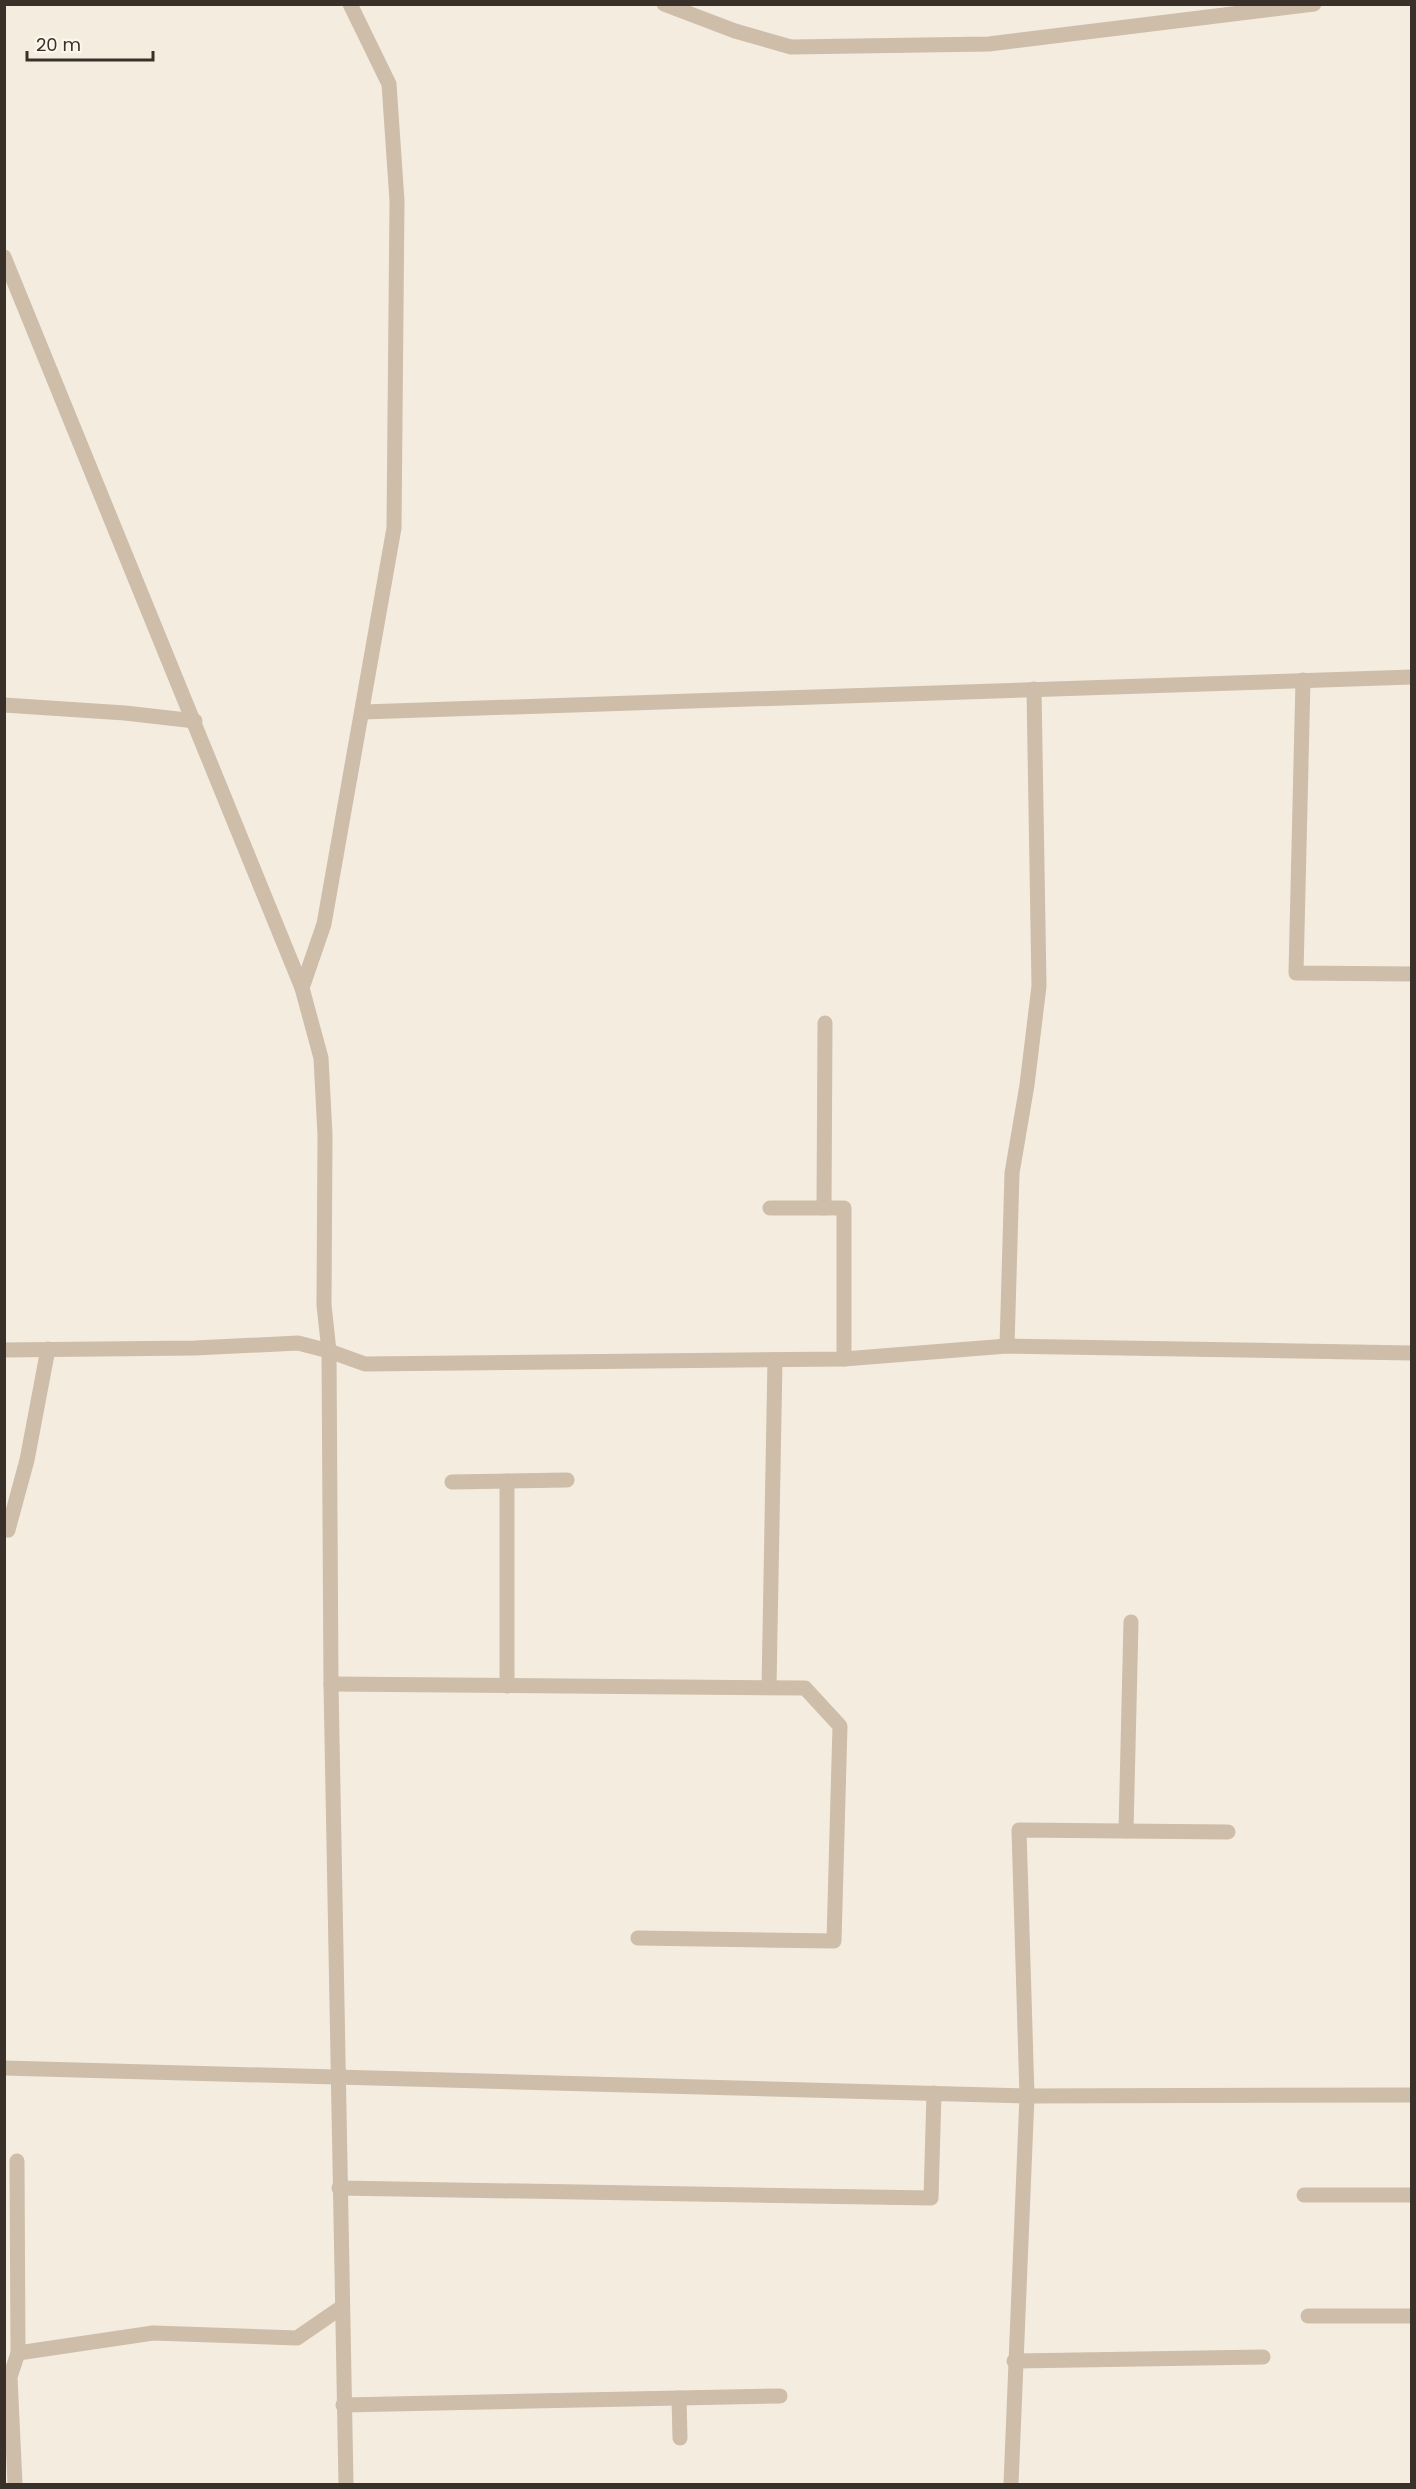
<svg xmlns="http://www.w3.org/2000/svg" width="1416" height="2489" font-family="Poppins,sans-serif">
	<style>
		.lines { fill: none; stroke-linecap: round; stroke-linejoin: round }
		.minor { stroke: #cdbda9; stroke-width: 15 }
	</style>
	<rect width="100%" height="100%" fill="#f4ecdf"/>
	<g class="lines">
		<g class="minor">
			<polyline points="664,4 735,31 791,47 989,44 1314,4"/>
			<polyline points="4,257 302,988 321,1058 325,1135 324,1305 329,1351 331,1684 346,2484"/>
			<polyline points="1303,680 1296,973 1412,974"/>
			<polyline points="4,705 125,713 195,721"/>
			<polyline points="363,712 1412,677"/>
			<polyline points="302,988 324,924 394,528 397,201 389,84 350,4"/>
			<polyline points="770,1208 844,1208 844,1359"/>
			<polyline points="824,1208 825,1023"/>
			<polyline points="1007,1346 1012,1173 1027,1085 1039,986 1034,689"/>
			<polyline points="4,1350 195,1348 298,1343 329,1351 365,1364 844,1359 1007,1346 1412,1353"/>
			<polyline points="452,1482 567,1480"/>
			<polyline points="4,1530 8,1530 27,1460 48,1349"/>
			<polyline points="331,1684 805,1688 840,1726 834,1941 638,1938"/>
			<polyline points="507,1686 507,1481"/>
			<polyline points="769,1687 775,1360"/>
			<polyline points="1126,1831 1131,1622"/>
			<polyline points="4,2068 1027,2096 1412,2095"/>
			<polyline points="339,2188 931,2198 934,2093"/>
			<polyline points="1304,2195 1412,2195"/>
			<polyline points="1308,2316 1412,2316"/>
			<polyline points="18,2353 153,2333 297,2338 342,2307"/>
			<polyline points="1014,2361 1263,2357"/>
			<polyline points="679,2398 680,2438"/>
			<polyline points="343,2405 780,2396"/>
			<polyline points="15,2484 10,2377 18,2353 17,2161"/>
			<polyline points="1011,2484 1027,2096 1019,1830 1228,1832"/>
		</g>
	</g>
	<rect width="1416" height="2489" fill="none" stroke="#3a302a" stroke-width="12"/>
	<path d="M27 51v9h126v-9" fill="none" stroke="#3a302a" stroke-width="3"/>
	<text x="36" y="51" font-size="18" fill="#3a302a" stroke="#fbf5ec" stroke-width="4.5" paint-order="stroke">20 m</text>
</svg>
